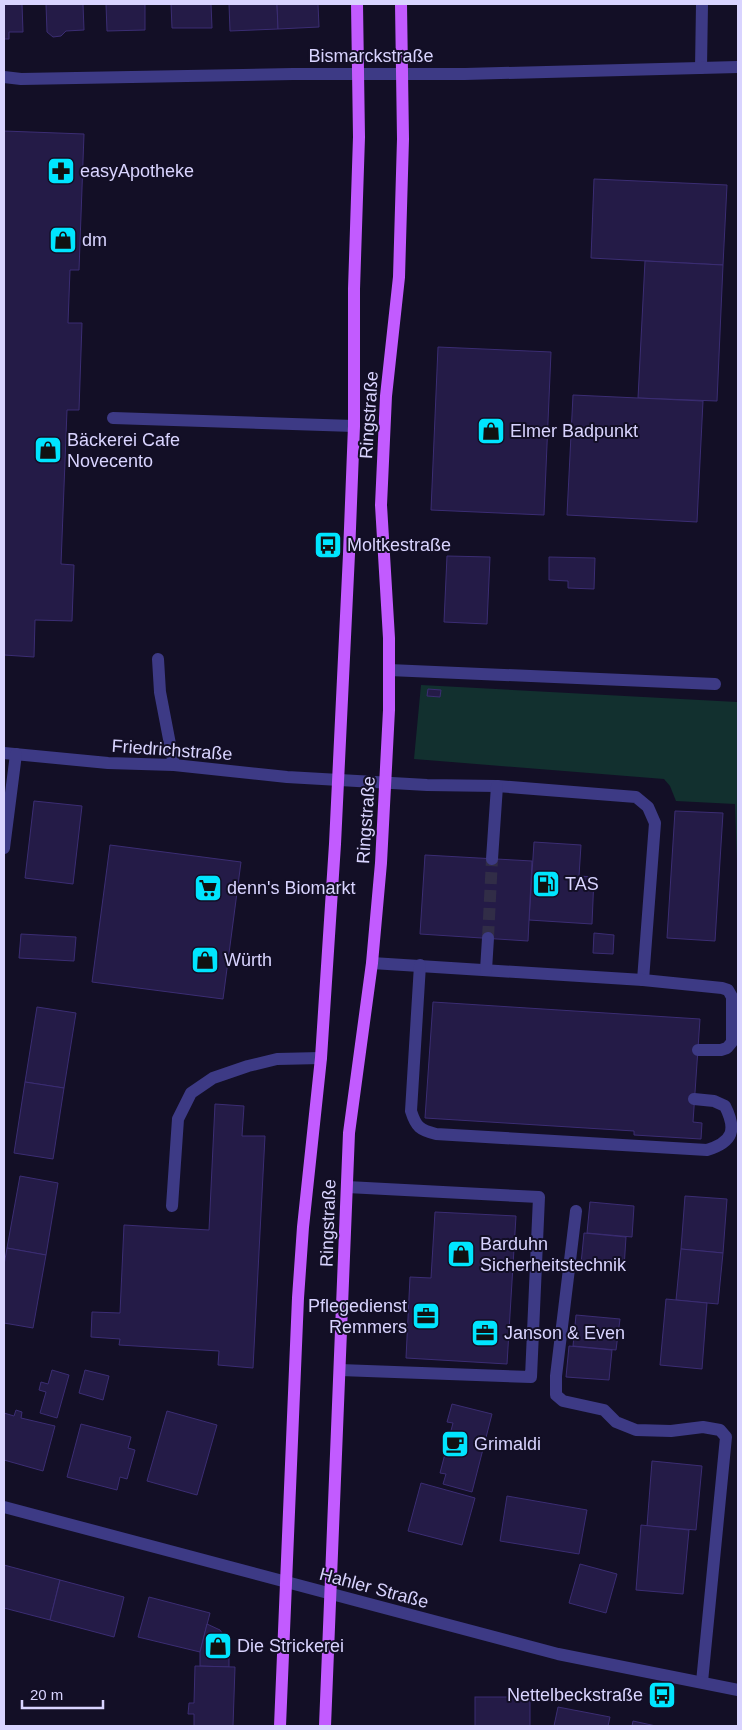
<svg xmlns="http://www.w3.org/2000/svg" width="742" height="1730" font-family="Arial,sans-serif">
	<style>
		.green { fill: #12302f }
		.building { fill: #241b47; stroke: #3b2d73 }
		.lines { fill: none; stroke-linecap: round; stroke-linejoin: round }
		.minor-tunnel { stroke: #312d47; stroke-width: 12; stroke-dasharray: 12 6; stroke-linecap: butt }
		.minor { stroke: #3d3a85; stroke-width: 12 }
		.major { stroke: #c25bff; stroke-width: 12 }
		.labels { text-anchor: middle; stroke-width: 4; stroke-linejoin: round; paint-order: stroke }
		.street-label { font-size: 18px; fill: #d9d4ff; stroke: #130f26 }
		.poi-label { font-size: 18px; fill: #d9d4ff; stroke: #130f26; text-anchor: start }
	</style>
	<rect width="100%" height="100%" fill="#130f26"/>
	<polygon class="green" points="421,685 737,702 738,714 738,890 735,804 676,801 670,786 664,779 414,759"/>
	<g class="building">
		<polygon points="4,4 22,4 23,32 9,32 9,39 4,39"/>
		<polygon points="46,4 83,4 84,30 66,31 61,36 53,37 47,32"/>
		<polygon points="106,4 145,4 145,30 107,31"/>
		<polygon points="171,4 211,4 212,28 172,28"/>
		<polygon points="229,4 277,4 278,29 230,31"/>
		<polygon points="277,4 318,4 319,27 278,29"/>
		<polygon points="4,131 84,134 79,270 70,270 68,323 82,323 79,410 67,410 61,564 74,565 72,621 35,620 34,657 4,655"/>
		<polygon points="594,179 727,185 723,265 591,258"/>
		<polygon points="645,261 723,265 717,401 638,398"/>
		<polygon points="438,347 551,352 544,515 431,510"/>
		<polygon points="573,395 703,401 697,522 567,515"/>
		<polygon points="447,556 490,557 487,624 444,622"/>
		<polygon points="549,557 595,558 594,589 568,588 568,581 549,580"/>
		<polygon points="428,689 441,690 440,697 427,696"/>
		<polygon points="34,801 82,806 73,884 25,878"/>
		<polygon points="675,811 723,813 715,941 667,938"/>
		<polygon points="534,842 581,845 579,876 594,877 592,924 529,920"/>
		<polygon points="110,845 241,862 223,999 92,982"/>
		<polygon points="425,855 532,861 528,941 420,934"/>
		<polygon points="594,933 614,935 613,954 593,953"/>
		<polygon points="21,934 76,937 74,961 19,958"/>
		<polygon points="433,1002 700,1019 693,1122 702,1123 701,1139 634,1135 634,1131 425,1118"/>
		<polygon points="37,1007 76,1013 64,1088 25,1082"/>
		<polygon points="25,1082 64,1088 53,1159 14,1153"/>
		<polygon points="215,1104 244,1106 242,1136 265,1136 253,1368 218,1365 219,1351 119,1345 120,1339 91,1337 92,1312 120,1313 124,1225 209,1230"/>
		<polygon points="20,1176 58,1183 46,1255 7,1248"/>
		<polygon points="685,1196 727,1199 723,1253 681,1249"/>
		<polygon points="590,1202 634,1206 632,1237 587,1233"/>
		<polygon points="435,1212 516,1216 507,1364 406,1358 410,1277 431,1278"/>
		<polygon points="584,1233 626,1237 624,1268 581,1264"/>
		<polygon points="7,1248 46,1255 33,1328 4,1323 4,1265"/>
		<polygon points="681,1249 723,1253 718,1304 676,1300"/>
		<polygon points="666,1299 707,1303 702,1369 660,1365"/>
		<polygon points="576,1315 620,1319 616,1350 573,1346"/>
		<polygon points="569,1346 612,1350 609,1380 566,1377"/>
		<polygon points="52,1370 69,1375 57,1418 40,1413 46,1392 39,1390 41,1382 48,1384"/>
		<polygon points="85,1370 109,1376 103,1400 79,1393"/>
		<polygon points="452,1404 492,1414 472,1492 443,1484 446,1474 440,1473 453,1423 447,1422"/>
		<polygon points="16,1410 22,1412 21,1418 55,1426 43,1471 4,1460 4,1413 14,1416"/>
		<polygon points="167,1411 217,1425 197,1495 147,1481"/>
		<polygon points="81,1424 131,1437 128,1448 135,1450 127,1479 120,1477 117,1490 67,1477"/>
		<polygon points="652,1461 702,1466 696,1530 647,1526"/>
		<polygon points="421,1483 475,1498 462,1545 408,1531"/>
		<polygon points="507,1496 587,1510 579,1554 500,1541"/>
		<polygon points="641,1525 689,1530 683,1594 636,1590"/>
		<polygon points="580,1564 617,1574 606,1613 569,1603"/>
		<polygon points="4,1565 60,1580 50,1620 4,1608"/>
		<polygon points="60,1580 124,1597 114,1637 50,1620"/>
		<polygon points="149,1597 210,1613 200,1652 138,1637"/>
		<polygon points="207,1624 220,1630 225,1637 229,1652 229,1667 200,1666 200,1652"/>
		<polygon points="195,1666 235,1667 233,1726 194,1726 194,1714 188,1714 189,1703 194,1703"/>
		<rect x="475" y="1697" width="55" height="29"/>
		<polygon points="558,1707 610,1717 608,1726 554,1726"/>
		<polygon points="633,1721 656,1726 632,1726"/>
	</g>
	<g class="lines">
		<polyline class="minor-tunnel" points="488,938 492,859"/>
		<g class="minor">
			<polyline points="701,68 702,4"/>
			<polyline points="4,77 21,79 293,74 465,74 738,67"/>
			<polyline points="113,418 354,426"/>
			<polyline points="158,659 160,692 174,765"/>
			<polyline points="389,670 715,684"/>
			<polyline points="4,753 108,763 174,765 287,777 427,785 497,786 636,797 648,807 655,823 643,980"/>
			<polyline points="4,848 16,754"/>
			<polyline points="492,859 497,786"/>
			<polyline points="372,963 643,980 722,988 728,990 732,997 732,1042 727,1048 721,1050 698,1050"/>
			<path d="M420 965 411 1111C416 1127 420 1130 436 1134L707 1150C733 1142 737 1130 725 1106L714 1101 694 1099"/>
			<polyline points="486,970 488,938"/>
			<polyline points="172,1206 178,1119 191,1093 213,1078 248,1066 277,1059 321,1058"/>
			<polyline points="576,1211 556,1376 556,1395 563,1401 604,1410 616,1422 636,1430 671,1431 703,1427 720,1430 726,1437 702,1682"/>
			<polyline points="340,1370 531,1377 539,1197 347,1187"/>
			<polyline points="4,1507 558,1654 738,1690"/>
		</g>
		<g class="major">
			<polyline points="280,1726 298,1298 303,1227 321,1058 335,844 349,554 354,426 354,289 359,137 357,4"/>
			<polyline points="325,1726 349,1133 372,963 381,863 389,710 389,638 381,505 386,396 399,277 403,139 401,4"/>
		</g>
	</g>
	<defs>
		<g id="pharmacy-square" transform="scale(1.4375)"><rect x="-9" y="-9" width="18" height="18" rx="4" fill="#00e5ff" stroke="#130f26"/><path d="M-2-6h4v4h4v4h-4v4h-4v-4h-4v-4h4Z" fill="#111"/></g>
		<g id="shop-square" transform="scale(1.4375)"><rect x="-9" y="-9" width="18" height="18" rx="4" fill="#00e5ff" stroke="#130f26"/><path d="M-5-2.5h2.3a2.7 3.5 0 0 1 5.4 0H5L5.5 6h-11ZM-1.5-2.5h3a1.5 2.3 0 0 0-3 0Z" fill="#111"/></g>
		<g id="bus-square" transform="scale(1.4375)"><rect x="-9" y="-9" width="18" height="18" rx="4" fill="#00e5ff" stroke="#130f26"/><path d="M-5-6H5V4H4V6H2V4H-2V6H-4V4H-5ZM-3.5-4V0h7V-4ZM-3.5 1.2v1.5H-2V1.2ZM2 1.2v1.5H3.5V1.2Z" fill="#111"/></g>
		<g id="fuel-square" transform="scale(1.4375)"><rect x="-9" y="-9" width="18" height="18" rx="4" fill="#00e5ff" stroke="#130f26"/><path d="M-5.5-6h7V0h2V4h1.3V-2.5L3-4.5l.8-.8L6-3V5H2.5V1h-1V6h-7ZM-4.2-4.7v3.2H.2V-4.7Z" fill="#111"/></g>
		<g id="supermarket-square" transform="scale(1.4375)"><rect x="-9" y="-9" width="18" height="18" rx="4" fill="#00e5ff" stroke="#130f26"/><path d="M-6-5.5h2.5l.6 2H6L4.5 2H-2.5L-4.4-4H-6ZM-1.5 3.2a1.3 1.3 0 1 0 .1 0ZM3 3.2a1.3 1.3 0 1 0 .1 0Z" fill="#111"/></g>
		<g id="office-square" transform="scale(1.4375)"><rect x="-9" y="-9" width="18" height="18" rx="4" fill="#00e5ff" stroke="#130f26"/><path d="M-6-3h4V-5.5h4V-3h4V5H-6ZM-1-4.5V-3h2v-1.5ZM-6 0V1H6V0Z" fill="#111"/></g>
		<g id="cafe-square" transform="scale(1.4375)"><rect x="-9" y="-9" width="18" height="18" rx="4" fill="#00e5ff" stroke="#130f26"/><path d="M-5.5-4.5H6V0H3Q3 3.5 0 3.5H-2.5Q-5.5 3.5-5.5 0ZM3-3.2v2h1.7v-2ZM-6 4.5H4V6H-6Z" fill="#111"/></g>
	</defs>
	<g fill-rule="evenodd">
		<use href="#pharmacy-square" x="61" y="171"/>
		<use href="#shop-square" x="63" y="240"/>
		<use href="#shop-square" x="491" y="431"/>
		<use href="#shop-square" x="48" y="450"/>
		<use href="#bus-square" x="328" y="545"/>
		<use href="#fuel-square" x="546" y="884"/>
		<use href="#supermarket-square" x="208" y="888"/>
		<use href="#shop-square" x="205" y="960"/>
		<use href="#shop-square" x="461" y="1254"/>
		<use href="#office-square" x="426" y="1316"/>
		<use href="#office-square" x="485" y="1333"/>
		<use href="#cafe-square" x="455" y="1444"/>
		<use href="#shop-square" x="218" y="1646"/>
		<use href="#bus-square" x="662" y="1695"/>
	</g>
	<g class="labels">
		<g class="street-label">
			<text x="371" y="62">Bismarckstraße</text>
			<text transform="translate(369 415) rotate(-86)" y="6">Ringstraße</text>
			<text transform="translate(172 750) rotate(4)" y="6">Friedrichstraße</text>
			<text transform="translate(366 820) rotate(-86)" y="6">Ringstraße</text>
			<text transform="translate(328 1223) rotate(-88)" y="6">Ringstraße</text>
			<text transform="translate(374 1588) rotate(15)" y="6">Hahler Straße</text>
		</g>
		<g class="poi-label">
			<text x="80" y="177">easyApotheke</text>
			<text x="82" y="246">dm</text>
			<text x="510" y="437">Elmer Badpunkt</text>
			<text x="67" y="446">Bäckerei Cafe<tspan x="67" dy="21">Novecento</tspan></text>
			<text x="347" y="551">Moltkestraße</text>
			<text x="565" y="890">TAS</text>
			<text x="227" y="894">denn's Biomarkt</text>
			<text x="224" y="966">Würth</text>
			<text x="480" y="1250">Barduhn<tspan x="480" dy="21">Sicherheitstechnik</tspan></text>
			<text x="407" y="1312" text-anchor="end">Pflegedienst<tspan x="407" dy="21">Remmers</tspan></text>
			<text x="504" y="1339">Janson &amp; Even</text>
			<text x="474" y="1450">Grimaldi</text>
			<text x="237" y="1652">Die Strickerei</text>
			<text x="643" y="1701" text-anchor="end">Nettelbeckstraße</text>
		</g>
	</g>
	<rect width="742" height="1730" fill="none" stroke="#d9d4ff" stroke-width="10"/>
	<path d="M22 1700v8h81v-8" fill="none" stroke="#d9d4ff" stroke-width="2.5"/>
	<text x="30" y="1700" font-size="15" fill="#d9d4ff" stroke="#130f26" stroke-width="4" paint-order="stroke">20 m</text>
</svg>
